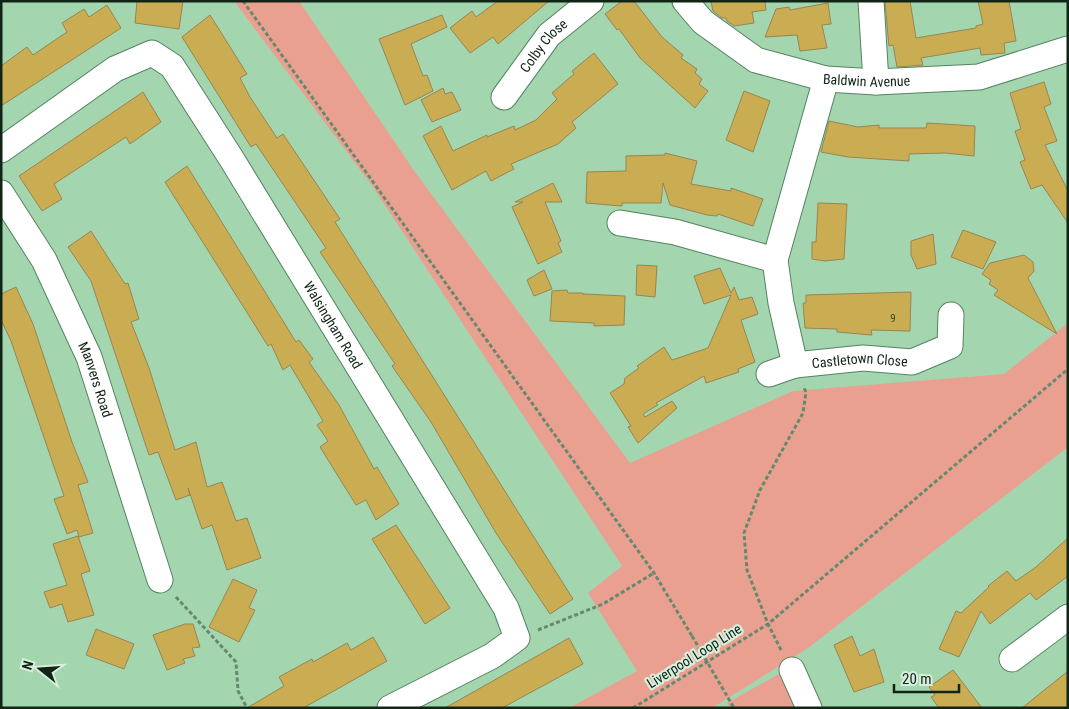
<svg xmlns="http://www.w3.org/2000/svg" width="1069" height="709" font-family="'Roboto Condensed',sans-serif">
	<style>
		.green { fill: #eaa091 }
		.building { fill: #caad53; stroke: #978551 }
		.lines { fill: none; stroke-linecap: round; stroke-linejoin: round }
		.minor-casing { stroke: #548360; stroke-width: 27 }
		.path { stroke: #64896d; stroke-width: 3; stroke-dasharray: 4 2.5; stroke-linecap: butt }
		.minor { stroke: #fff; stroke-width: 25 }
		.path-bridge { stroke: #64896d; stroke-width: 3; stroke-dasharray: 4 2.5; stroke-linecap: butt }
		.labels { text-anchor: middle; stroke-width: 4.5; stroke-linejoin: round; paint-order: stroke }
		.number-label { font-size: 11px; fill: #3f4726 }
		.street-label { font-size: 14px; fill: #112517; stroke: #d6eedb }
	</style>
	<rect width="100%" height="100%" fill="#a3d5af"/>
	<g class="green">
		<polygon points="234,1 299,1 415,172 630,463 793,391 1004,374 1068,323 1068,447 808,648 712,708 569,708 637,671 588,593 622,566 373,187"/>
		<polygon points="786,670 802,708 730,708 727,703"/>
	</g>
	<g class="building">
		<polygon points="137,1 183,1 179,29 135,23"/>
		<polygon points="498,1 549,1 498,44 493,37 470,53 450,28 472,11 476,17"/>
		<polygon points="622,1 634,1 662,37 683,55 681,58 697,69 695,73 702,79 699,84 708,91 695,108 640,58 619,29 617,30 605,14"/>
		<polygon points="711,1 765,1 766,10 752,12 754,23 734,26 727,21 726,18 722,18 713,11"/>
		<polygon points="885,1 910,1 916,38 976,28 976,26 983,24 978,1 1009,1 1016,41 1004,43 1005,53 981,55 980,48 921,58 923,65 897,67 893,45 889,46 888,36"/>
		<polygon points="828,3 831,24 822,25 827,48 800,51 797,35 765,37 776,9 789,7 790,10"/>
		<polygon points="107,5 121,28 1,106 1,66 27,47 33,55 67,32 62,23 84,9 89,17"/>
		<polygon points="210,15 247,74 240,78 250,97 277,138 283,134 340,219 335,222 573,599 550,614 496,533 431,422 392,366 395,364 320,252 326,248 256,144 251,147 182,37"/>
		<polygon points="442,15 447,27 411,44 423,76 427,75 433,91 405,105 379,39"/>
		<polygon points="594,53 618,84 572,122 576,128 558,144 511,164 514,169 491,181 486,171 452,190 423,136 441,126 453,151 487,135 487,137 514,126 515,130 536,120 557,99 552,93 574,74 572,71"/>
		<polygon points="1044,82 1051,104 1044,107 1057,141 1045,145 1068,191 1068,223 1042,185 1031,189 1020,162 1025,160 1015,131 1021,129 1010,93"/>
		<polygon points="443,88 445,94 452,92 461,110 432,122 421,100"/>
		<polygon points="744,91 770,101 753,152 726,140"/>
		<polygon points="143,92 161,122 130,144 126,137 54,184 62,199 42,211 19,176"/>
		<polygon points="829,121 858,127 879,125 879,128 926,128 927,123 975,126 974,156 945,153 909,154 909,161 848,157 821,152"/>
		<polygon points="665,153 697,161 691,184 731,191 731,188 763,199 753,226 718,214 717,216 707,215 670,205 663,183 661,203 622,203 622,206 586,203 587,172 626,171 626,156 665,155"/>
		<polygon points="187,166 296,342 299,340 313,359 309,362 339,405 374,469 377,467 399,504 376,520 366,500 356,505 320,447 328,441 317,425 323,421 290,365 283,370 271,344 268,346 165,182"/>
		<polygon points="553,183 562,202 545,202 561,241 558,243 562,252 538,264 512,207 523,202 515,202"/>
		<polygon points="818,203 847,204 844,259 825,261 812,259 812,242 816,242"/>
		<polygon points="963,230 996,242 983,269 951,257"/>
		<polygon points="91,231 125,284 128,283 139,319 131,322 149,368 175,450 196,442 207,487 222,482 236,521 247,518 261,558 227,570 212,525 202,529 188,488 190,495 176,500 158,452 149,455 91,281 68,247"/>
		<polygon points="933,234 936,264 917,269 911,255 911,241"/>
		<polygon points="1024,255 1033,262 1034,271 1028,278 1057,334 994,295 998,290 989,284 991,280 982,274 990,263"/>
		<polygon points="637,265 657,266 655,297 636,295"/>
		<polygon points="720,268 731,293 734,287 739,300 752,297 758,314 741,320 755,362 738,369 739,372 706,383 704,376 656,403 658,405 643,414 645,417 672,401 677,408 638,443 628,427 631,426 610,393 624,384 625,378 639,368 637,366 664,347 672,360 708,348 731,295 704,304 694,276"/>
		<polygon points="544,270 552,289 534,296 527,280"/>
		<polygon points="16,287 33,324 72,442 88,482 78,485 93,533 79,537 77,530 67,534 54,499 64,496 11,341 1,320 1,294"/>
		<polygon points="567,290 568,293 583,293 584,295 584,294 625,296 624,325 594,326 594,323 550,321 552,291"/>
		<polygon points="911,292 910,331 871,330 872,335 837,332 837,329 805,328 803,303 806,303 806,295"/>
		<polygon points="396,525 450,608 425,624 372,539"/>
		<polygon points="78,536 90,571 81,574 94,615 68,622 62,604 50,608 44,592 67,585 53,544"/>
		<polygon points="1068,538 1068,576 1036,600 1030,593 990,624 981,611 959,657 939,649 956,611 961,613 989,587 988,586 1007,571 1016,581 1036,567"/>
		<polygon points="233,579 257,590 249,608 255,610 239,642 209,627"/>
		<polygon points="185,624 193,624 200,647 192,648 195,656 183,659 185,663 167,670 153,635"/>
		<polygon points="96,629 134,644 124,669 86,655"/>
		<polygon points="852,636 860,656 874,649 884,682 854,692 834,645"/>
		<polygon points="373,637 387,661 332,692 303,708 247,708 284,686 279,677 312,659 313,662 347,643 351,650"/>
		<polygon points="569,638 583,664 502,708 445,708"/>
		<polygon points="953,670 982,708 939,708 931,697 935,695 929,687"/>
		<polygon points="1068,671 1068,708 1022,708"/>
	</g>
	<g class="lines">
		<g class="minor-casing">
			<g id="minor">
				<path id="s1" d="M685 1 703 22 756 60 826 79 876 82 979 77 1068 49"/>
				<polyline points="871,1 876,82"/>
				<path id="s2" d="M826 79 775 260 781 303 795 365 863 358 912 362 950 346 951 315"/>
				<path id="s3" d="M504 97 549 35 591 1"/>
				<path id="s4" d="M1 150 115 69 152 53 172 66 231 158 506 608 517 638 492 656 390 708"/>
				<path id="s5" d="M1 193 44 260 89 357 160 580"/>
				<polyline points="620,223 675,232 775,260"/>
				<polyline points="769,374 795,365"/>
				<polyline points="1012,659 1068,617"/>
				<polyline points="792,670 809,708"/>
			</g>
		</g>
		<g class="path">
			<polyline points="243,1 654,573 692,636"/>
			<polyline points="176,597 236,662 238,691 247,708"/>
			<polyline points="538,630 603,604 654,573"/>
			<polyline points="781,650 768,624 747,570 744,533 760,490 803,413 806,392 803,386"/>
			<polyline points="633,708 768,624 1068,369"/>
		</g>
		<use href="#minor" class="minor"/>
		<polyline class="path-bridge" points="692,636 734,708"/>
	</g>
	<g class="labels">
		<g class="number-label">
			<text x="893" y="322">9</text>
		</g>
		<g class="street-label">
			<text dy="5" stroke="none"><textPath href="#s3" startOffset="65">Colby Close</textPath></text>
			<text dy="5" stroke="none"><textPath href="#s1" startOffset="206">Baldwin Avenue</textPath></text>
			<text dy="5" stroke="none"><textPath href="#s4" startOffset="509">Walsingham Road</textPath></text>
			<text dy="5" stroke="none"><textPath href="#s2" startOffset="360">Castletown Close</textPath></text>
			<text dy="5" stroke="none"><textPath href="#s5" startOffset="210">Manvers Road</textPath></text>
			<text transform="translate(694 656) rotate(-32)" y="5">Liverpool Loop Line</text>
		</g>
	</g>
	<rect width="1069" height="709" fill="none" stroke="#112517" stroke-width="5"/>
	<g transform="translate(40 669) rotate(287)" stroke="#d6eedb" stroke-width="4" paint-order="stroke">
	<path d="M0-4L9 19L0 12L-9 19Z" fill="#112517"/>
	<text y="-8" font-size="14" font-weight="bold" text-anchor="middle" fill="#112517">N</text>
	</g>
	<path d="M894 684v8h65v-8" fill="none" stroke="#112517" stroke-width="2.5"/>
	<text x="902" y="684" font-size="15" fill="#112517" stroke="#d6eedb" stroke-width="4" paint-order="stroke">20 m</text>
</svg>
